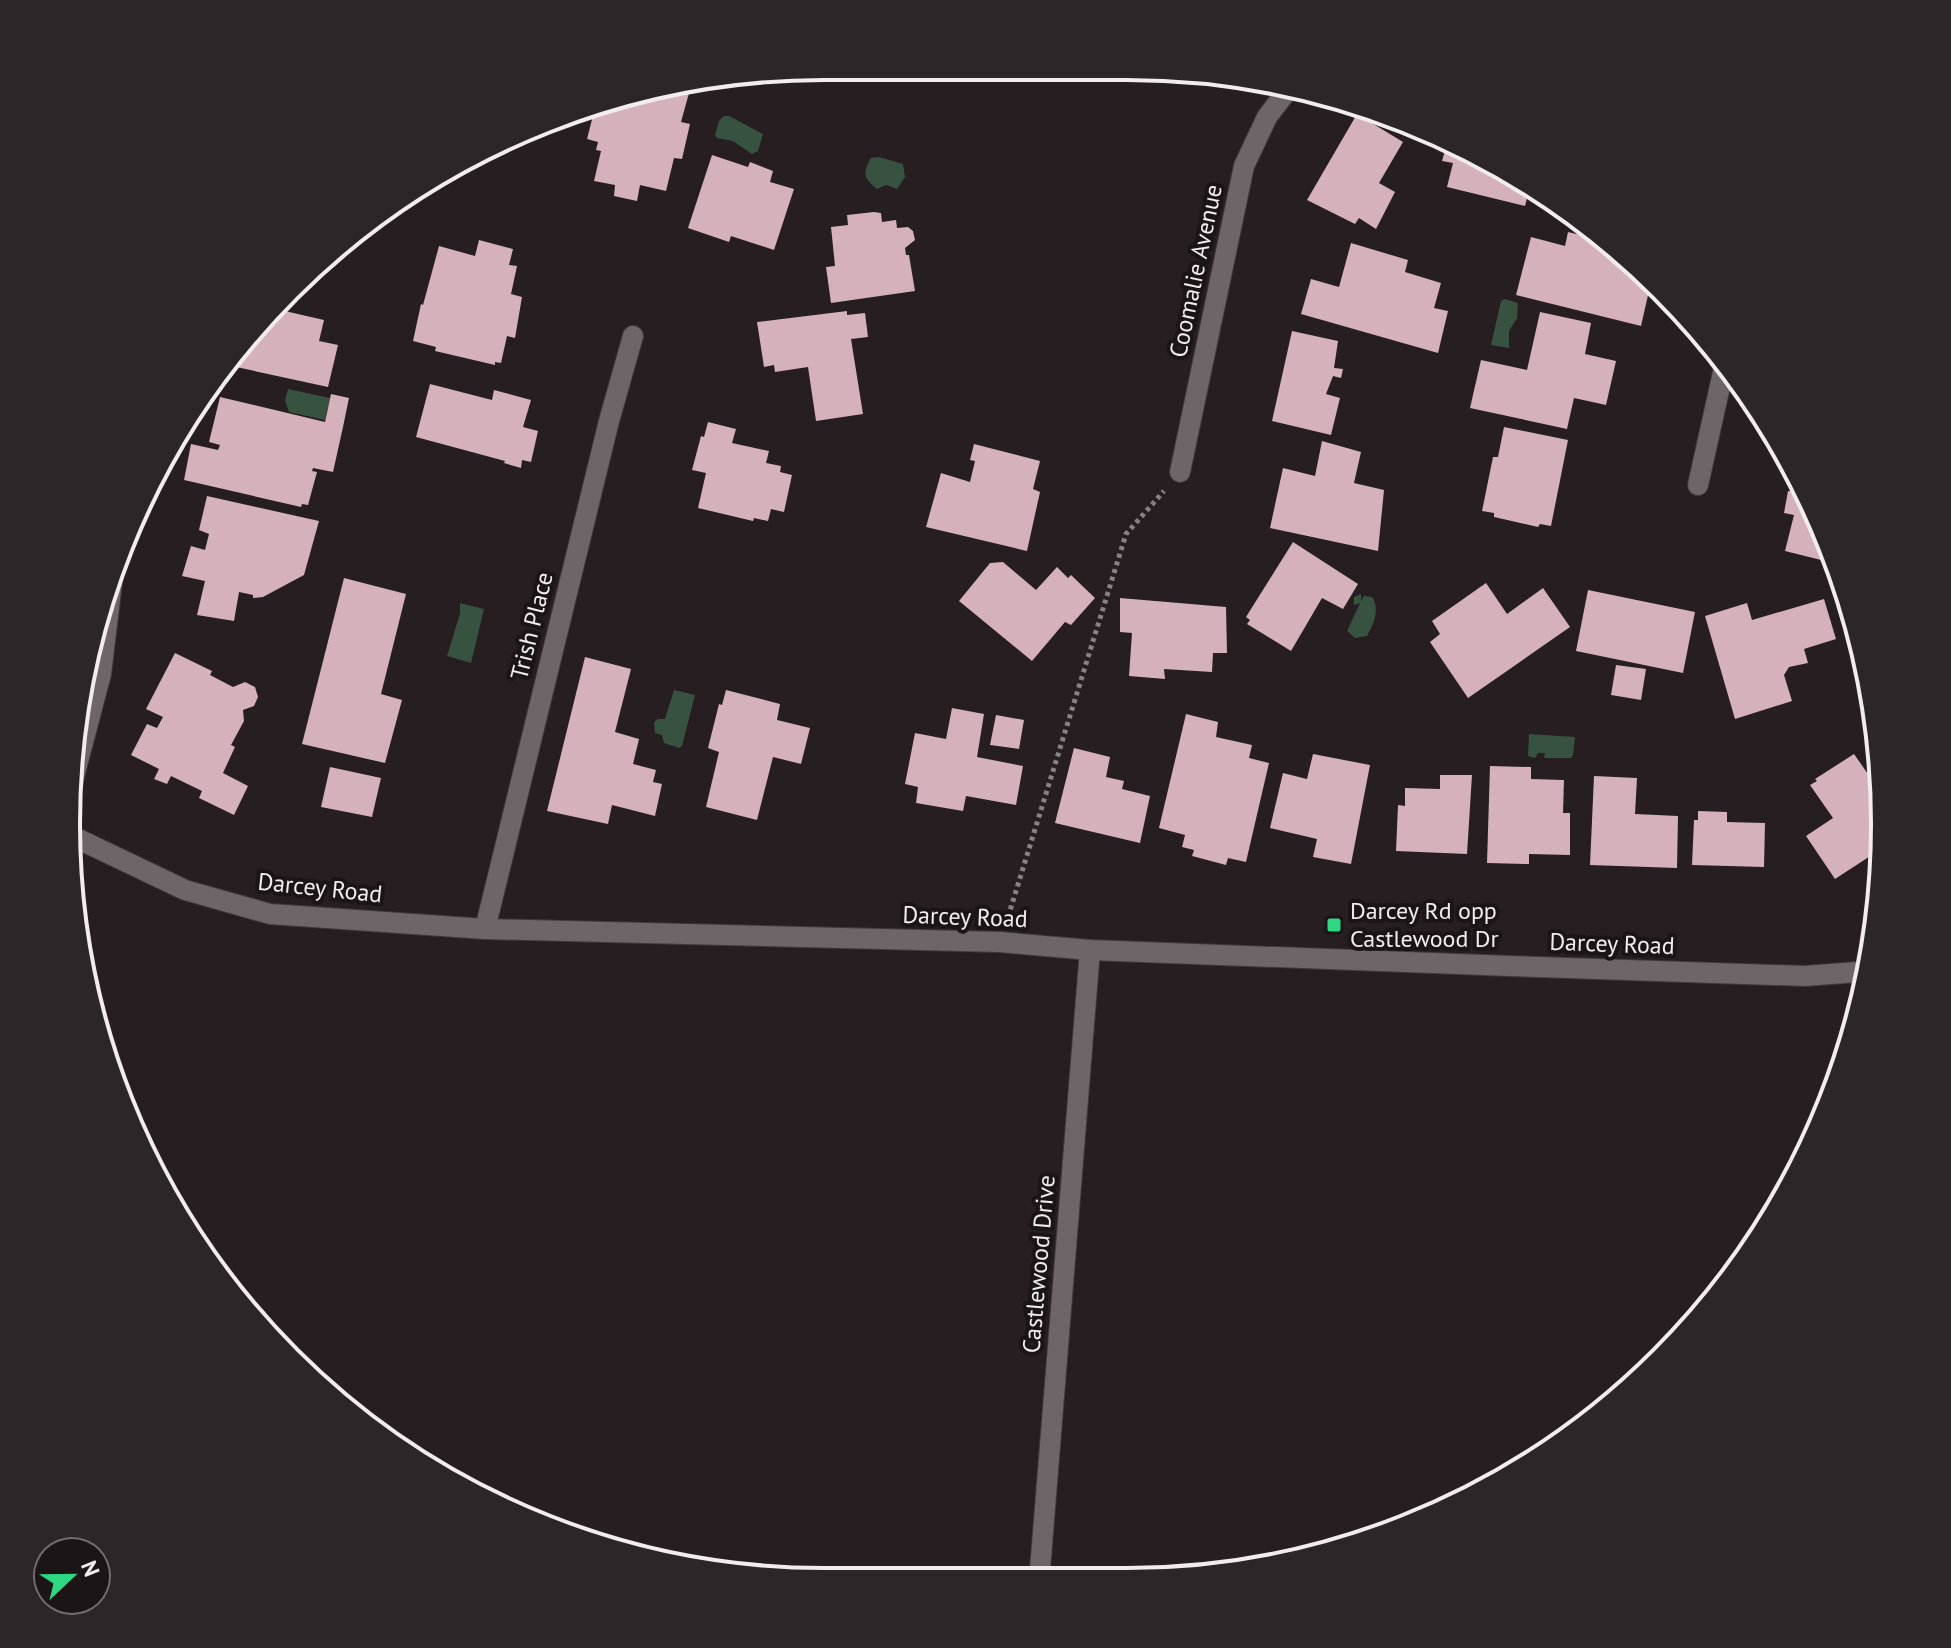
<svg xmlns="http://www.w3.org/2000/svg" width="1951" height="1648" font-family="'PT Sans',sans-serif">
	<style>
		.water { fill: #385241 }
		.building { fill: #d4b1bb }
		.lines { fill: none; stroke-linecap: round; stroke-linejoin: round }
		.minor-casing { stroke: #413a3c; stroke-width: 22 }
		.path { stroke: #898285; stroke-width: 5; stroke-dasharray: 4 4; stroke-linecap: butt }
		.minor { stroke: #6e6568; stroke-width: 20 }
		.poi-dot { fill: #2ed883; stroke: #1c1517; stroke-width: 3 }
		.labels { text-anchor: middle; stroke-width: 8; stroke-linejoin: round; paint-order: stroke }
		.street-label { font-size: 24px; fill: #f2ecee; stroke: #1c1517 }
		.poi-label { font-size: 24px; fill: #f2ecee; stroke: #1c1517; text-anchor: start }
		.rim { fill: none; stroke: #f2ecee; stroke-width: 4 }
	</style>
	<rect width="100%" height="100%" fill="#261e21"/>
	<g class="water">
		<polygon points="724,116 729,116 763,134 758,151 752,154 733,141 717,138 715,135 719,121"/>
		<path d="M879 157 903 164 905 177 897 189 886 185 877 189C864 178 862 174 871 158Z"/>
		<polygon points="1505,299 1518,303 1517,318 1509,331 1509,348 1491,345 1501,301"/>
		<polygon points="288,389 330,398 325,420 289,412 285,400"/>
		<path d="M1361 594V601L1364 596 1372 597C1380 609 1374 624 1367 636L1355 638 1347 631 1360 603 1354 605V597Z"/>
		<polygon points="460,603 484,609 471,663 447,656 460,614"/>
		<polygon points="674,690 695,695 682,746 679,748 664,743 662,735 655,733 654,722 658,719 665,719"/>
		<polygon points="1529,734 1575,737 1573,755 1571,758 1544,758 1545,753 1538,753 1535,758 1528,756"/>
	</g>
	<g class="building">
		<polygon points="668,87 689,93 681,122 690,124 682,159 674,158 666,191 640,185 637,201 614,196 615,185 594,181 601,151 596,150 598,142 587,139 596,104 614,97 624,100 628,92"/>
		<polygon points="1357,114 1403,142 1379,183 1395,192 1376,229 1359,218 1355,224 1307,200"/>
		<polygon points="1448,140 1462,144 1530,186 1525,206 1447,187 1453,163 1442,161"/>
		<polygon points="712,155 748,167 750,162 773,171 770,182 794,189 774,250 731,236 729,242 688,228"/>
		<polygon points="874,212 881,213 882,222 896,220 897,228 908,227 913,231 915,240 905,248 906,255 909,255 915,291 831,303 826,267 835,266 831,227 848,225 847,215"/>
		<polygon points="1568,232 1609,242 1612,245 1609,257 1631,262 1651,282 1641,326 1516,295 1531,237 1565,246"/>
		<polygon points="479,240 513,249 509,265 517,266 511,294 522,297 515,338 507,336 501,363 495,362 495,365 435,351 436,347 413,341 421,304 423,305 439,246 475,256"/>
		<polygon points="1351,243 1408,260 1405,272 1441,283 1434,308 1448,311 1438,353 1301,314 1311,279 1339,287"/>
		<polygon points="276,309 324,320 319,341 338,345 328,387 227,365"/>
		<polygon points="847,311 847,315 865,313 868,337 851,339 863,414 816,421 808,367 775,372 774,365 764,367 757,322"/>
		<polygon points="1540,312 1591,323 1585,354 1616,361 1606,405 1574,398 1567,429 1470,408 1481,360 1527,370"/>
		<polygon points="1292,331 1338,341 1334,368 1343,369 1341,378 1333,376 1326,394 1340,398 1331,435 1272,421"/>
		<polygon points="430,384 492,400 494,390 531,400 523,427 538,431 531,462 522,460 521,468 504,463 505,461 416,437"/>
		<polygon points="331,394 349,398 343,427 333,472 313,468 312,471 317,472 308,505 302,504 301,507 184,480 191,444 218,450 220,445 209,442 220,397 325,422"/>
		<polygon points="708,422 736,429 732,443 769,451 766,463 781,466 780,472 792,475 784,512 771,509 768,521 754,518 753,521 698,508 706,473 692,470 701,436 704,437"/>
		<polygon points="1504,427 1568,440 1551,526 1540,524 1538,527 1494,517 1494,513 1482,511 1493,457 1498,457"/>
		<polygon points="1322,441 1361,452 1354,483 1384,490 1378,551 1270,528 1283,468 1315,476"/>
		<polygon points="974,444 1040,461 1033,489 1040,492 1027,551 926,527 941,473 970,482 975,461 970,460"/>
		<polygon points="1800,490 1827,534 1837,564 1785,551 1794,515 1784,513 1788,491 1799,492"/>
		<polygon points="207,496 319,521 304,575 263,597 253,598 253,595 239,592 234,621 197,615 205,581 182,576 191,546 205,550 209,534 199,530"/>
		<polygon points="1293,542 1358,584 1343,609 1322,598 1291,651 1247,624 1250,620 1246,617"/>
		<polygon points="1003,562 1036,590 1057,567 1068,578 1071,575 1095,598 1071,625 1065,622 1032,661 959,601 990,563"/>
		<polygon points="344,578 406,594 381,694 402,700 385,763 302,744"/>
		<polygon points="1486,583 1507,614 1543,588 1570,627 1468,698 1430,642 1440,634 1432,621"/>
		<polygon points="1588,590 1695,612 1683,673 1576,651"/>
		<polygon points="1120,598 1226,607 1227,653 1213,653 1212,672 1164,669 1165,679 1129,676 1132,633 1120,632"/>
		<polygon points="1824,599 1836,639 1804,649 1808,663 1789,667 1784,675 1792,701 1735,719 1705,616 1747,603 1752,620"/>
		<polygon points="175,653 212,671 210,675 233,687 245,682 255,687 258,697 254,706 243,710 244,721 231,745 235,747 223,773 248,786 234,815 199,798 202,791 171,776 167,784 154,779 159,769 131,755 147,724 157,728 163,717 146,709"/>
		<polygon points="585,657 631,669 615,732 639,739 633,764 656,770 653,782 662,784 655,816 612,805 608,824 547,811"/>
		<polygon points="1616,665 1646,669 1641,700 1611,695"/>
		<polygon points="726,690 780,704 777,720 810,728 801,764 773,757 757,820 706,807 719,752 708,748 719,704 722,705"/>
		<polygon points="952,708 984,714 977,757 1023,766 1016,805 966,796 963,811 916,803 918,787 905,784 915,733 946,739"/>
		<polygon points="1186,714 1218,722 1216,737 1252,745 1249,758 1269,763 1246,862 1228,858 1226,865 1192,856 1194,850 1182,847 1185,835 1159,828"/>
		<polygon points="996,715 1024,720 1019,749 990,745"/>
		<polygon points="1074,748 1110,757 1106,777 1124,781 1122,789 1150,796 1140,843 1055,823"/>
		<polygon points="1313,754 1370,765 1351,864 1313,857 1317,839 1270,828 1283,773 1307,779"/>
		<polygon points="1854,754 1882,794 1885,824 1882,857 1878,851 1835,879 1806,836 1833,818 1810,785 1817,781 1815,779"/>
		<polygon points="1490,766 1531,767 1531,779 1564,780 1563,813 1570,813 1570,855 1529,854 1529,864 1487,863"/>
		<polygon points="330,767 381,778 372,817 321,807"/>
		<polygon points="1440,775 1472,775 1467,854 1396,851 1398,805 1405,806 1405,788 1440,789"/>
		<polygon points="1594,776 1637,778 1635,814 1678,816 1677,868 1590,865"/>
		<polygon points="1698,811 1727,812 1727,822 1765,823 1764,867 1692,865 1694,820 1698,820"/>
	</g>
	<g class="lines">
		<g class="minor-casing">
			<g id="minor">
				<polyline points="1180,472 1244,166 1267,117 1287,91"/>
				<polyline points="1698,485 1724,368"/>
				<polyline points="72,784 101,674 113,574"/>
				<polyline points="72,836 185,890 270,914 485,929 1000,942 1090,950 1510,966 1805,976 1870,971"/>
				<polyline points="485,929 609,421 633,336"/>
				<polyline points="1039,1582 1090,950"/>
			</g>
		</g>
		<polyline class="path" points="1008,917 1126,534 1164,491"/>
		<use href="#minor" class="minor"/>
	</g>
	<rect class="poi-dot" x="1326" y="917" width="16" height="16" rx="4"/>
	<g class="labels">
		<g class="street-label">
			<text transform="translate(1196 271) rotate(-78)" y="8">Coomalie Avenue</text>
			<text transform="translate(532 626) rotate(-76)" y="8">Trish Place</text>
			<text transform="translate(320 888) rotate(6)" y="8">Darcey Road</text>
			<text transform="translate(965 917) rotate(2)" y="8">Darcey Road</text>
			<text transform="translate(1612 944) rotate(2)" y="8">Darcey Road</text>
			<text transform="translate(1039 1264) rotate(-85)" y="8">Castlewood Drive</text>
		</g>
		<g class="poi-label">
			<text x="1350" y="919">Darcey Rd opp<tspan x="1350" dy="28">Castlewood Dr</tspan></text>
		</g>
	</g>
	<path d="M0 0H1951V1648H0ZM824 80H1127A744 744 0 0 1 1871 824V824A744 744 0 0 1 1127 1568H824A744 744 0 0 1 80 824V824A744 744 0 0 1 824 80Z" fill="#2d2628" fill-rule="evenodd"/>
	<path class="rim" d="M824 80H1127A744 744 0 0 1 1871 824V824A744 744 0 0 1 1127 1568H824A744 744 0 0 1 80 824V824A744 744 0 0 1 824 80Z"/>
	<g transform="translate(72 1576) rotate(68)"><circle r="38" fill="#1c1517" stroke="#726b6d" stroke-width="2"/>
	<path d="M0-6L14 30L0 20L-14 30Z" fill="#2ed883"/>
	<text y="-12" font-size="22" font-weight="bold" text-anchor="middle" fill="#f2ecee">N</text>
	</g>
</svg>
